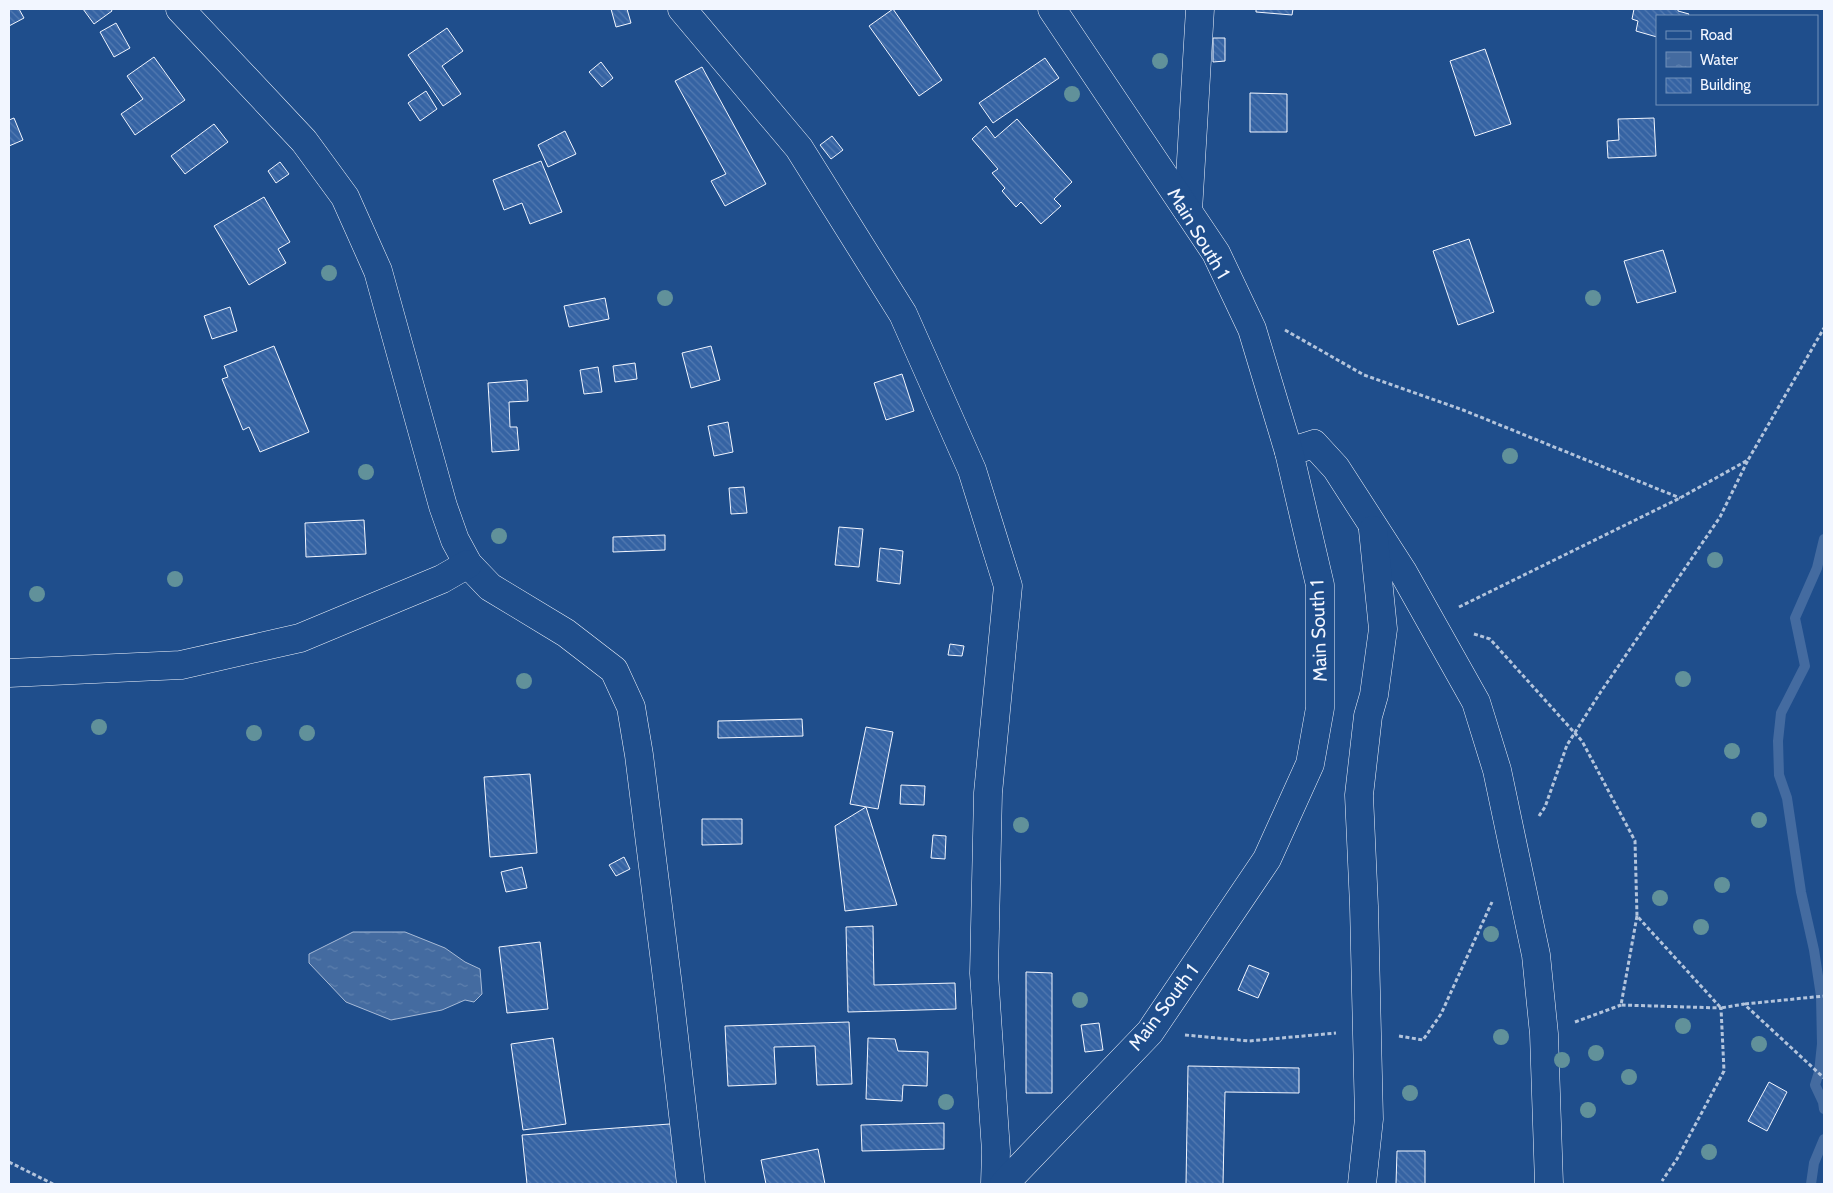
<svg xmlns="http://www.w3.org/2000/svg" width="1833" height="1193" font-family="Cabin,sans-serif">
	<style>
		.water { fill: url(#water-ripples); stroke: #a8bbd7 }
		.lines { fill: none; stroke-linecap: round; stroke-linejoin: round }
		.stream { stroke: #446ba0; stroke-width: 10 }
		.building { fill: url(#building-back-hatch); stroke: #f2f6ff }
		.minor-casing { stroke: #f2f6ff; stroke-width: 29 }
		.path { stroke: #b3c4dc; stroke-width: 3; stroke-dasharray: 4 2.5; stroke-linecap: butt }
		.minor { stroke: #1f4e8c; stroke-width: 28 }
		.tree { fill: #61919a }
		.labels { text-anchor: middle; stroke-width: 4; stroke-linejoin: round; paint-order: stroke }
		.street-label { font-size: 19px; fill: #f2f6ff; stroke: #1f4e8c }
	</style>
	<defs>
		<pattern id="water-ripples" width="26" height="14" patternUnits="userSpaceOnUse" patternTransform="scale(1.25)"><rect width="26" height="14" fill="#446ba0"/><path d="M2 4q2-2 4 0t4 0M15 11q2-2 4 0t4 0" fill="none" stroke="#5f81ae"/></pattern>
		<pattern id="building-back-hatch" width="6" height="6" patternUnits="userSpaceOnUse" patternTransform="scale(1.25)"><rect width="6" height="6" fill="#3563a3"/><path d="M-1 5l2 2M0 0l6 6M5-1l2 2" fill="none" stroke="#537ab1"/></pattern>
	</defs>
	<rect width="100%" height="100%" fill="#1f4e8c"/>
	<polygon class="water" points="353,932 405,932 445,948 465,962 480,969 482,994 474,1002 465,1000 442,1010 391,1020 346,1002 309,963 309,954"/>
	<g class="lines">
		<g class="stream">
			<polyline points="1824,539 1817,568 1795,618 1805,666 1781,713 1778,741 1779,775 1787,798 1801,892 1814,950 1821,996 1822,1044 1819,1072 1815,1085 1823,1102 1824,1109"/>
			<polyline points="1811,1184 1814,1163 1824,1139"/>
		</g>
	</g>
	<g class="building">
		<polygon points="9,9 19,9 24,18 9,26"/>
		<polygon points="83,9 111,9 112,11 94,24"/>
		<polygon points="611,9 627,9 631,23 616,27"/>
		<polygon points="893,9 942,80 919,96 869,26"/>
		<polygon points="1256,9 1293,9 1292,15 1256,12"/>
		<polygon points="1634,9 1678,9 1678,11 1689,14 1688,16 1657,16 1657,37 1636,31 1638,21 1632,19"/>
		<polygon points="116,23 130,48 114,57 100,32"/>
		<polygon points="447,28 463,51 442,66 461,94 443,106 408,55"/>
		<polygon points="1213,38 1225,38 1225,61 1213,62"/>
		<polygon points="1485,49 1511,124 1475,136 1450,61"/>
		<polygon points="154,57 185,100 135,135 121,114 143,99 127,76"/>
		<polygon points="1045,58 1059,78 993,123 979,103"/>
		<polygon points="601,62 613,78 602,87 589,72"/>
		<polygon points="702,67 766,184 725,206 711,181 726,174 675,81"/>
		<polygon points="426,91 437,109 420,121 408,103"/>
		<polygon points="1250,93 1287,94 1287,132 1250,132"/>
		<polygon points="14,118 23,140 9,146 9,120"/>
		<polygon points="1654,118 1656,156 1608,158 1607,141 1619,140 1618,119"/>
		<polygon points="1017,119 1072,182 1054,199 1061,206 1041,224 1021,202 1016,207 1002,191 1005,188 992,173 998,169 972,139 986,126 995,138"/>
		<polygon points="214,124 228,142 185,174 171,156"/>
		<polygon points="565,131 576,154 548,167 538,145"/>
		<polygon points="832,136 843,150 831,159 820,145"/>
		<polygon points="541,161 562,212 530,224 522,203 504,210 493,180"/>
		<polygon points="280,162 289,174 276,183 268,171"/>
		<polygon points="264,197 290,242 278,249 286,263 249,285 214,226"/>
		<polygon points="1469,239 1494,312 1458,325 1433,251"/>
		<polygon points="1663,250 1676,292 1637,303 1624,261"/>
		<polygon points="605,298 609,319 569,327 564,306"/>
		<polygon points="230,307 237,331 212,339 204,316"/>
		<polygon points="274,346 309,432 260,452 249,427 243,430 222,379 228,377 224,366"/>
		<polygon points="711,346 720,380 691,388 682,353"/>
		<polygon points="635,363 637,379 615,382 613,366"/>
		<polygon points="598,367 602,392 584,394 580,370"/>
		<polygon points="902,374 914,411 886,420 874,383"/>
		<polygon points="527,380 528,401 509,402 510,427 517,427 519,450 492,452 488,383"/>
		<polygon points="728,422 733,452 714,456 708,426"/>
		<polygon points="744,487 747,513 731,514 729,488"/>
		<polygon points="364,520 366,554 306,557 305,523"/>
		<polygon points="839,527 863,529 859,567 835,565"/>
		<polygon points="665,535 665,550 613,552 613,537"/>
		<polygon points="880,548 903,551 900,584 877,581"/>
		<polygon points="950,644 964,646 962,656 948,655"/>
		<polygon points="802,719 803,736 718,738 718,721"/>
		<polygon points="866,727 893,732 878,809 850,804"/>
		<polygon points="530,774 537,853 490,857 484,777"/>
		<polygon points="901,785 925,786 924,805 900,804"/>
		<polygon points="866,807 897,905 845,911 835,826"/>
		<polygon points="702,819 742,819 742,844 702,845"/>
		<polygon points="933,835 946,836 945,859 931,858"/>
		<polygon points="624,857 630,869 616,876 609,865"/>
		<polygon points="522,867 527,888 506,892 501,872"/>
		<polygon points="873,926 874,985 955,983 956,1009 848,1012 846,927"/>
		<polygon points="540,942 548,1009 507,1013 499,947"/>
		<polygon points="1249,965 1269,973 1258,998 1238,990"/>
		<polygon points="1026,972 1052,973 1052,1093 1026,1093"/>
		<polygon points="849,1022 852,1084 817,1085 815,1046 774,1047 776,1084 728,1086 725,1026"/>
		<polygon points="1099,1023 1103,1050 1085,1052 1081,1025"/>
		<polygon points="553,1038 566,1124 523,1130 511,1044"/>
		<polygon points="868,1038 895,1039 898,1051 928,1052 927,1086 903,1085 902,1101 866,1099"/>
		<polygon points="1188,1066 1299,1068 1299,1093 1225,1092 1223,1184 1186,1184"/>
		<polygon points="1769,1082 1787,1092 1767,1131 1748,1121"/>
		<polygon points="683,1123 689,1184 527,1184 522,1135"/>
		<polygon points="944,1123 944,1149 862,1151 861,1125"/>
		<polygon points="818,1149 825,1184 766,1184 761,1160"/>
		<polygon points="1397,1151 1425,1151 1425,1184 1396,1184"/>
	</g>
	<g class="lines">
		<g class="minor-casing">
			<g id="minor">
				<polyline points="180,9 304,141 345,197 378,271 443,506 455,540 468,564 490,587 566,633 614,670 631,707 639,755 670,1002 691,1184"/>
				<polyline points="682,9 799,148 903,314 972,470 1008,586 988,793 984,973 996,1151 995,1184"/>
				<polyline points="1188,211 1200,9"/>
				<polyline points="1289,452 1314,444 1336,468 1403,572 1476,702 1497,770 1536,955 1544,1034 1549,1184"/>
				<polyline points="9,673 181,665 300,638 442,579 468,564"/>
				<polyline points="1004,1184 1150,1032 1267,859 1310,764 1320,708 1320,585 1289,452 1252,329 1216,253 1052,9"/>
				<polyline points="1362,1184 1369,1119 1364,906 1359,795 1368,716 1374,695 1383,629 1373,530"/>
			</g>
		</g>
		<g class="path">
			<polyline points="1285,330 1364,375 1463,410 1680,498"/>
			<polyline points="1459,607 1680,498 1748,460 1824,328"/>
			<polyline points="1474,634 1490,639 1582,741 1635,841 1637,916 1721,1008 1744,1004 1824,1078"/>
			<polyline points="1539,816 1545,807 1567,745 1600,693 1720,517 1748,460"/>
			<polyline points="1637,916 1621,1005 1721,1008 1724,1071 1677,1159 1662,1181"/>
			<polyline points="1745,1004 1824,996"/>
			<polyline points="1575,1022 1621,1005"/>
			<polyline points="1185,1035 1249,1041 1336,1033"/>
			<polyline points="1399,1036 1423,1040 1441,1014 1492,902"/>
			<polyline points="9,1162 53,1184"/>
		</g>
		<use href="#minor" class="minor"/>
	</g>
	<g class="tree">
		<circle cx="1160" cy="61" r="8"/>
		<circle cx="1072" cy="94" r="8"/>
		<circle cx="329" cy="273" r="8"/>
		<circle cx="665" cy="298" r="8"/>
		<circle cx="1593" cy="298" r="8"/>
		<circle cx="1510" cy="456" r="8"/>
		<circle cx="366" cy="472" r="8"/>
		<circle cx="499" cy="536" r="8"/>
		<circle cx="1715" cy="560" r="8"/>
		<circle cx="175" cy="579" r="8"/>
		<circle cx="37" cy="594" r="8"/>
		<circle cx="1683" cy="679" r="8"/>
		<circle cx="524" cy="681" r="8"/>
		<circle cx="99" cy="727" r="8"/>
		<circle cx="254" cy="733" r="8"/>
		<circle cx="307" cy="733" r="8"/>
		<circle cx="1732" cy="751" r="8"/>
		<circle cx="1759" cy="820" r="8"/>
		<circle cx="1021" cy="825" r="8"/>
		<circle cx="1722" cy="885" r="8"/>
		<circle cx="1660" cy="898" r="8"/>
		<circle cx="1701" cy="927" r="8"/>
		<circle cx="1491" cy="934" r="8"/>
		<circle cx="1080" cy="1000" r="8"/>
		<circle cx="1683" cy="1026" r="8"/>
		<circle cx="1501" cy="1037" r="8"/>
		<circle cx="1759" cy="1044" r="8"/>
		<circle cx="1596" cy="1053" r="8"/>
		<circle cx="1562" cy="1060" r="8"/>
		<circle cx="1629" cy="1077" r="8"/>
		<circle cx="1410" cy="1093" r="8"/>
		<circle cx="946" cy="1102" r="8"/>
		<circle cx="1588" cy="1110" r="8"/>
		<circle cx="1709" cy="1152" r="8"/>
	</g>
	<g class="labels">
		<g class="street-label">
			<text transform="translate(1199 233) rotate(59)" y="7">Main South 1</text>
			<text transform="translate(1318 631) rotate(-92)" y="7">Main South 1</text>
			<text transform="translate(1163 1007) rotate(-53)" y="7">Main South 1</text>
		</g>
	</g>
	<rect width="1833" height="1193" fill="none" stroke="#f2f6ff" stroke-width="20"/>
	<rect x="1656" y="15" width="162" height="90" fill="#1f4e8c" stroke="#7391ba"/>
	<rect x="1666" y="31" width="25" height="8" fill="#1f4e8c" stroke="#7391ba"/>
	<text x="1700" y="40" font-size="15" fill="#f2f6ff">Road</text>
	<rect x="1666" y="52" width="25" height="15" fill="url(#water-ripples)" stroke="#7391ba"/>
	<text x="1700" y="65" font-size="15" fill="#f2f6ff">Water</text>
	<rect x="1666" y="78" width="25" height="15" fill="url(#building-back-hatch)" stroke="#7391ba"/>
	<text x="1700" y="90" font-size="15" fill="#f2f6ff">Building</text>
</svg>
